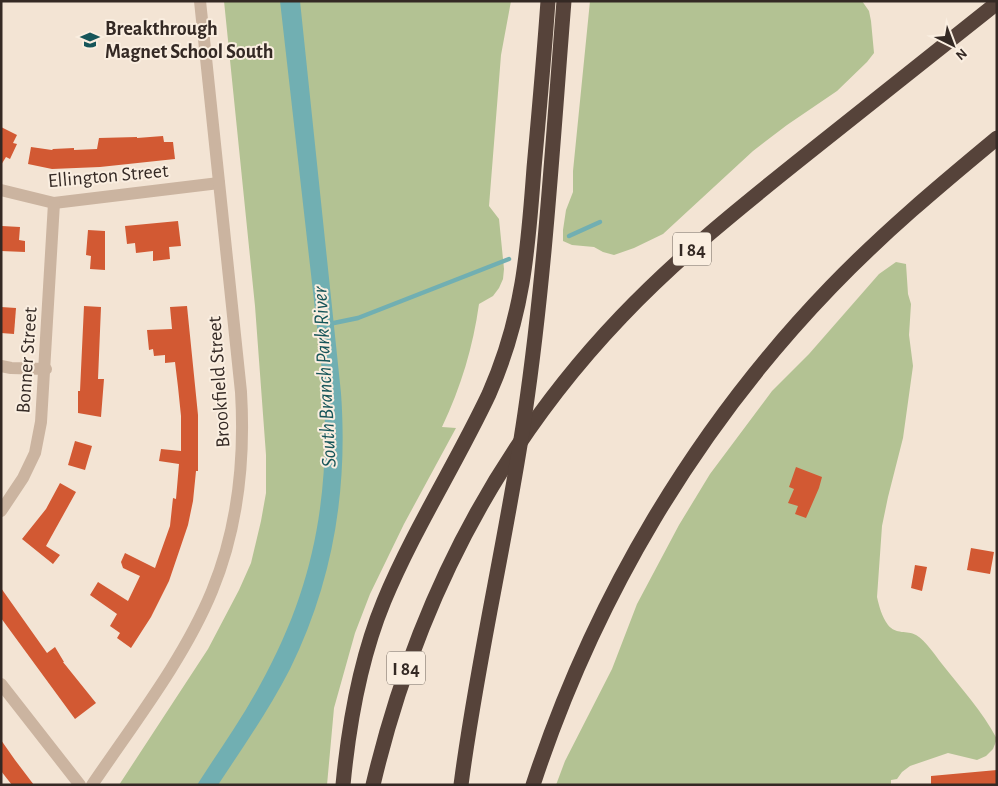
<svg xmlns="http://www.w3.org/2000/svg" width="998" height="786" font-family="'Alegreya Sans',sans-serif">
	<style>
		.green { fill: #b3c293 }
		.water { fill: #71afb2 }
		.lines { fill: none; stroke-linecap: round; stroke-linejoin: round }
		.stream { stroke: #71afb2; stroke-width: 4.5 }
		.building { fill: #d25933 }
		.minor { stroke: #cbb4a0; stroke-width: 12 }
		.tertiary { stroke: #cbb4a0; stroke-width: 12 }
		.motorway { stroke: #56433a; stroke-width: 15 }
		.labels { text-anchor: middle; stroke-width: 4; stroke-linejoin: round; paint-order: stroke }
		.shield { fill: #faeee0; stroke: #6f645c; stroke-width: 1 }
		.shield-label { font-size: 19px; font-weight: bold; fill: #342924 }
		.poi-label { font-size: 20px; font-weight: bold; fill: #342924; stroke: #faeee0; text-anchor: start }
		.street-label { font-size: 20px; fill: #342924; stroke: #faeee0 }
		.water-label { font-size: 21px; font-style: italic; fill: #165559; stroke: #faeee0 }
	</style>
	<rect width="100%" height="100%" fill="#f3e4d4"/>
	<g class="green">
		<path d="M224 1H511L501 55 489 206 499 219 504 269 503 279 499 288 493 296 479 304C473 347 461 387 442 427L456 428 404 524 370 594 355 633 334 708 327 785H119L208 649 239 590 251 563 261 521 266 493V455L255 306Z"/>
		<polygon points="590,1 862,1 869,11 871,21 874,53 867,62 837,91 787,125 753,151 663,234 634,248 614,255 603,252 594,247 572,245 563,241 563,230 566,210 573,192 573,171"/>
		<path d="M896 262 906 264 908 294 911 304 909 335 913 366 903 438 888 497 882 526 877 597C879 606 882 617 888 625 896 635 907 630 916 635 926 641 935 655 942 664 961 688 982 711 997 739L993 749 986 756 977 760 948 753 910 766 902 772 897 779 891 780V785H556L565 761 612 669 637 604 679 525 710 474 772 391 809 354 879 274Z"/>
	</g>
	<path class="water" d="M280 1H300L341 393C348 490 333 582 290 669 269 710 243 747 218 785H197C218 752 241 720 260 685 315 586 331 493 323 380Z"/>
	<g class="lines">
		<g class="stream">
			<polyline points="569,236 600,222"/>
			<polyline points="329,324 358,318 509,259"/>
		</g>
	</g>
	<g class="building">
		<polygon points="1,127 17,135 13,143 17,144 10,159 6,157 1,165"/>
		<polygon points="163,136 164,142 173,142 175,159 100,167 52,169 28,164 31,147 52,150 53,149 74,148 74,150 97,149 99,138 137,137 137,138"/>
		<polygon points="178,221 181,246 169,247 170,259 153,261 153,251 136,253 135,243 127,244 125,226"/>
		<polygon points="2,226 20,227 19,240 25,241 25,252 1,251"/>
		<polygon points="88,230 105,231 105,270 90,269 91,256 86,255"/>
		<polygon points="84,306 101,307 98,379 104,379 101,417 78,413 78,391 80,391"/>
		<polygon points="187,306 198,415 198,471 196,471 193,501 188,525 169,581 151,617 131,648 117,638 120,633 110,626 117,614 90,595 98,582 128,601 140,576 123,568 121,562 125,553 155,568 170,526 173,498 176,499 179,464 159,461 161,449 181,451 181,416 178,387 175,362 165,363 165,355 154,356 153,349 149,350 147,330 172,329 170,307"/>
		<polygon points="1,307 16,308 14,334 1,333"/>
		<polygon points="75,441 92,446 85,470 68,465"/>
		<polygon points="796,467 822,477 819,488 806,518 795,514 798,506 788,503 794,489 789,487"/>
		<polygon points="60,483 76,492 46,546 60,555 53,564 22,539 46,509"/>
		<polygon points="971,548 994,552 990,574 967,570"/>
		<polygon points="915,565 927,567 922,591 911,588"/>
		<polygon points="1,588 47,653 55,647 64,662 63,662 96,703 75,719 1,618"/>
		<polygon points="1,740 15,760 34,785 12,785 1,771"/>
		<polygon points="997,770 997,785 931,785 931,776"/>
	</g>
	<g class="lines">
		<g class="minor">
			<polyline points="1,190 54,203 219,183"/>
			<polyline points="1,366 11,368 46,369"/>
			<polyline points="1,511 23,478 35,453 41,422 54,203"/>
			<polyline points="1,684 80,785"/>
		</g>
		<path class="tertiary" d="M92 785C134 723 184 659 212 591 238 528 245 459 241 392L200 1"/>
		<g class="motorway">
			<path d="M343 785C349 722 360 659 384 601 414 529 456 464 489 394 523 317 528 251 534 168 539 113 544 57 548 1"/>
			<path d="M373 785C415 607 495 449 621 317 678 257 743 205 807 154 870 104 934 53 997 3"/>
			<path d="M461 785C477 660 507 537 525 413 545 277 553 138 564 1"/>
			<path d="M533 785C594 599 695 428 831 287 883 233 939 186 997 138"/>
		</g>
	</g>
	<defs>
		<g id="school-bare" transform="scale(1.5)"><path d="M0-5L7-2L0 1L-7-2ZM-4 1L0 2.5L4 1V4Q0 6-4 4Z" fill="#165559" stroke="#faeee0" stroke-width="2.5" paint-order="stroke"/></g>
	</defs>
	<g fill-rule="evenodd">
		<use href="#school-bare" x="90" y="40"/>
	</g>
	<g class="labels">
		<g class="shield">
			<rect x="673" y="232.5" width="38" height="33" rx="4"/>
			<rect x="387" y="651.5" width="38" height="33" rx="4"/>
		</g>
		<g class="shield-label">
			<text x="692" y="256">I 84</text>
			<text x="406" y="675">I 84</text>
		</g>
		<g class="poi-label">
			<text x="105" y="35">Breakthrough<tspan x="105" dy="23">Magnet School South</tspan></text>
		</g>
		<g class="street-label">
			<text transform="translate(108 175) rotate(-5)" y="7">Ellington Street</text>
			<text transform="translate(26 360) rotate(-86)" y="7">Bonner Street</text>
			<text transform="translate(218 382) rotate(-94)" y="7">Brookfield Street</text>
		</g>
		<g class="water-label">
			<text transform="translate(324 377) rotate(-93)" y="7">South Branch Park River</text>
		</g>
	</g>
	<rect width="998" height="786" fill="none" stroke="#342924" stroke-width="5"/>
	<g transform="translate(953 45) rotate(138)" stroke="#faeee0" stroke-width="4" paint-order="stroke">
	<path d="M0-4L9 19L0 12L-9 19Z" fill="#342924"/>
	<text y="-8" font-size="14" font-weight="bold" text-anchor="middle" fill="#342924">N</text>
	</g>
</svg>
